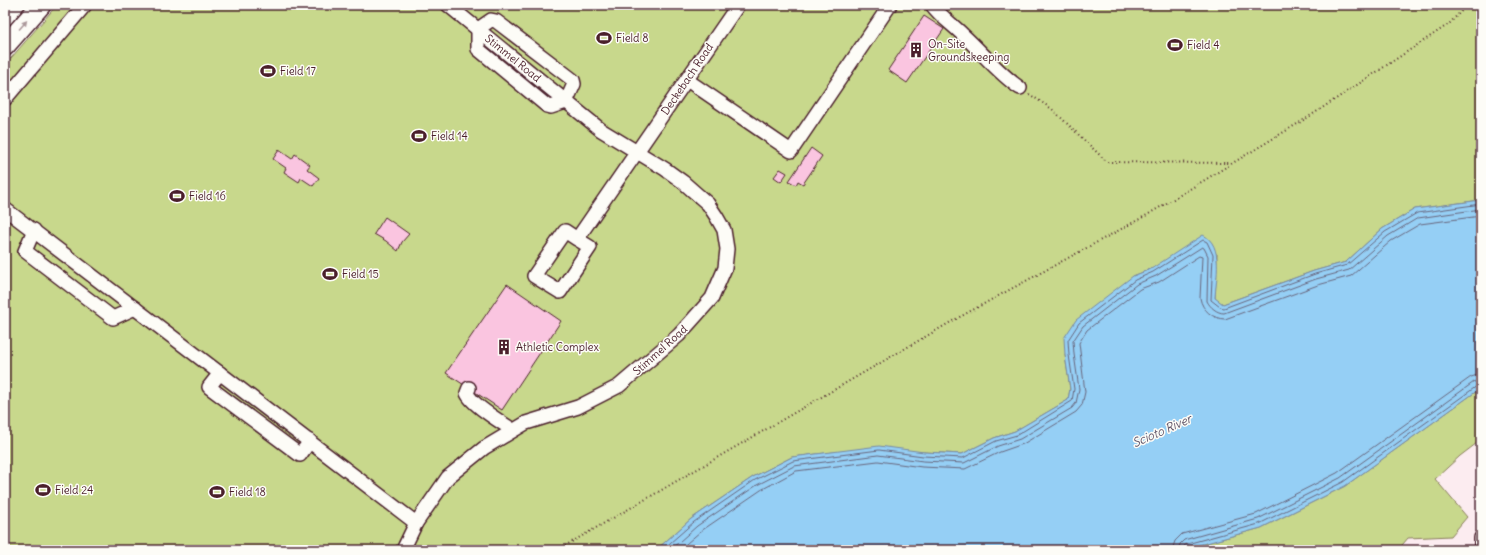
<svg xmlns="http://www.w3.org/2000/svg" width="1486" height="555" font-family="Delius,sans-serif">
	<style>
		.built { fill: #fcecf0 }
		.green { fill: #c8d88c; stroke: #897c5c }
		.water { fill: #95cff5; stroke: #7789a4 }
		.lines { fill: none; stroke-linecap: round; stroke-linejoin: round }
		.shore { stroke: #68657c; stroke-width: 1 }
		.building { fill: #fac5e0; stroke: #4a1f2b }
		.minor-casing { stroke: #4a1f2b; stroke-width: 16 }
		.highway-casing { stroke: #4a1f2b; stroke-width: 22 }
		.path { stroke: #4a1f2b; stroke-width: 2; stroke-dasharray: 1 3; stroke-linecap: butt }
		.minor { stroke: #fdfcf7; stroke-width: 13 }
		.highway { stroke: #fdfcf7; stroke-width: 19 }
		.oneway { fill: #ac999b }
		.labels { text-anchor: middle; stroke-width: 3; stroke-linejoin: round; paint-order: stroke }
		.poi-label { font-size: 11px; fill: #4a1f2b; stroke: #fdfcf7; text-anchor: start }
		.street-label { font-size: 11px; fill: #4a1f2b; stroke: #fdfcf7 }
		.water-label { font-size: 12px; font-style: italic; fill: #605468; stroke: #fdfcf7 }
	</style>
	<rect width="100%" height="100%" fill="#fdfcf7"/>
	<filter id="ink" filterUnits="userSpaceOnUse"><feTurbulence type="fractalNoise" baseFrequency=".025" numOctaves="2"/><feDisplacementMap in="SourceGraphic" scale="8" xChannelSelector="R" yChannelSelector="G"/><feConvolveMatrix kernelMatrix="1 2 1 2 8 2 1 2 1" color-interpolation-filters="sRGB"/></filter>
	<g filter="url(#ink)">
		<polygon class="built" points="1481,440 1481,550 1398,550 1407,538 1451,536 1467,517 1435,479 1460,456"/>
		<g class="green">
			<polygon points="57,5 1481,5 1481,200 1415,209 1382,229 1346,262 1314,271 1223,304 1215,299 1217,254 1151,269 1133,276 1065,355 1070,389 1068,400 1015,431 994,438 962,454 924,452 834,452 792,457 753,477 691,519 656,550 5,550 5,65"/>
			<polygon points="1481,388 1481,440 1460,456 1435,479 1467,517 1451,536 1408,538 1398,550 1181,550 1261,528 1345,486"/>
		</g>
		<path class="water" d="M1481 200V388L1345 486 1261 528 1181 550H656L691 519 753 477 792 457 879 446 924 452 962 454 994 438 1015 431 1068 400 1070 389 1065 355 1064 338 1076 320 1133 276 1151 269 1203 235C1224 245 1216 279 1215 298L1223 304 1314 271 1346 262 1382 229 1415 209Z"/>
		<g class="lines">
			<g class="shore">
				<polyline points="662,550 694,522 755,480 793,461 879,450 923,456 963,458 996,441 1017,435 1072,401 1074,389 1069,355 1068,340 1079,323 1135,280 1153,272 1203,240 1207,242 1213,255 1211,300 1220,307 1224,308 1315,274 1347,265 1385,232 1417,213 1481,204"/>
				<path d="M670 550 697 526 757 485 794 466 878 455 923 461 964 463 998 446 1020 439 1072 408 1076 403 1079 389 1074 354 1073 341 1083 326 1137 284 1156 276 1202 247 1204 248 1208 256 1207 301C1210 307 1217 313 1224 313L1316 279 1349 270 1388 236 1418 218 1481 209"/>
				<path d="M679 550 701 531 761 490 796 471 878 461 922 467 965 469 1000 452 1023 444 1076 412 1082 405 1085 392 1079 343 1087 330 1140 289 1159 282 1199 256 1202 257 1200 298C1202 310 1213 319 1225 319L1318 285 1351 276 1391 241 1420 224 1481 216"/>
				<polyline points="1172,550 1175,541 1182,534 1256,514 1337,473 1471,377 1481,374"/>
				<polyline points="1178,550 1180,544 1184,540 1258,519 1340,478 1474,382 1481,380"/>
				<polyline points="1184,550 1184,546 1187,544 1259,524 1343,482 1477,386 1481,385"/>
			</g>
		</g>
		<g class="building">
			<polygon points="924,16 944,29 907,83 888,70"/>
			<polygon points="811,148 822,156 803,184 798,181 796,185 789,181"/>
			<polygon points="279,150 292,159 295,154 310,165 307,169 319,178 313,186 301,178 299,182 284,172 286,168 273,159"/>
			<polygon points="780,169 787,173 781,182 774,177"/>
			<polygon points="385,217 409,234 402,242 398,251 386,241 374,234"/>
			<polygon points="507,284 561,321 502,410 446,373"/>
		</g>
		<g class="lines">
			<g class="minor-casing">
				<g id="minor">
					<path d="M932 5C941 17 953 25 963 35 983 53 998 73 1020 88"/>
					<polygon points="491,20 496,21 573,80 574,84 566,102 551,107 547,106 478,49 478,29"/>
					<polyline points="687,80 791,151 890,5"/>
					<polyline points="5,99 85,5"/>
					<polyline points="5,209 416,523"/>
					<polyline points="34,230 25,251 113,318 135,308"/>
					<polyline points="577,239 590,247 560,292 534,276 565,231 577,239 738,5"/>
					<polyline points="220,373 209,387 300,455 310,441"/>
					<path d="M469 388 467 393C471 404 502 423 513 430"/>
					<polyline points="1481,538 1481,547"/>
					<polyline points="403,550 416,523 448,477 484,448 526,423 578,407 619,386 679,335 712,298 725,268 727,249 724,230 716,216 708,204 683,182 665,169 601,130 448,5"/>
				</g>
			</g>
			<g class="highway-casing">
				<polyline id="highway" points="5,46 41,5"/>
			</g>
			<g class="path">
				<polyline points="1029,94 1052,109 1107,162 1231,163"/>
				<polyline points="558,550 956,319 1147,215 1307,118 1449,24 1467,5"/>
			</g>
			<use href="#minor" class="minor"/>
			<use href="#highway" class="highway"/>
		</g>
		<defs><path id="oneway-solid" d="M-6-.8H1V-3.2L6.5 0L1 3.2V.8H-6Z"/></defs>
		<use class="oneway" href="#oneway-solid" transform="translate(23 25) rotate(-49)"/>
	</g>
	<defs>
		<g id="stadium-bare" transform="scale(1.2)"><path d="M0-5a6.5 5 0 1 0 0 10a6.5 5 0 1 0 0-10ZM-3.5-1.8h7v3.6h-7Z" fill="#4a1f2b" stroke="#fdfcf7" stroke-width="2.5" paint-order="stroke"/></g>
		<g id="building-bare" transform="scale(1.2)"><path d="M-4-6H4V6H1V3H-1V6H-4ZM-2.5-4.3h1.7v1.8h-1.7ZM.8-4.3h1.7v1.8H.8ZM-2.5-1h1.7V.8h-1.7ZM.8-1h1.7V.8H.8Z" fill="#4a1f2b" stroke="#fdfcf7" stroke-width="2.5" paint-order="stroke"/></g>
	</defs>
	<g fill-rule="evenodd">
		<use href="#stadium-bare" x="604" y="38"/>
		<use href="#stadium-bare" x="1175" y="45"/>
		<use href="#building-bare" x="916" y="50"/>
		<use href="#stadium-bare" x="268" y="71"/>
		<use href="#stadium-bare" x="419" y="136"/>
		<use href="#stadium-bare" x="177" y="196"/>
		<use href="#stadium-bare" x="330" y="274"/>
		<use href="#building-bare" x="504" y="347"/>
		<use href="#stadium-bare" x="43" y="490"/>
		<use href="#stadium-bare" x="217" y="492"/>
	</g>
	<g class="labels">
		<g class="poi-label">
			<text x="616" y="42">Field 8</text>
			<text x="928" y="48">On-Site<tspan x="928" dy="13">Groundskeeping</tspan></text>
			<text x="1187" y="49">Field 4</text>
			<text x="280" y="75">Field 17</text>
			<text x="431" y="140">Field 14</text>
			<text x="189" y="200">Field 16</text>
			<text x="342" y="278">Field 15</text>
			<text x="516" y="351">Athletic Complex</text>
			<text x="55" y="494">Field 24</text>
			<text x="229" y="496">Field 18</text>
		</g>
		<g class="street-label">
			<text transform="translate(513 58) rotate(39)" y="4">Stimmel Road</text>
			<text transform="translate(687 79) rotate(-56)" y="4">Deckebach Road</text>
			<text transform="translate(660 350) rotate(-42)" y="4">Stimmel Road</text>
		</g>
		<g class="water-label">
			<text transform="translate(1162 431) rotate(-24)" y="4">Scioto River</text>
		</g>
	</g>
	<rect width="1486" height="555" fill="none" stroke="#fdfcf7" stroke-width="20"/>
	<rect x="10" y="10" width="1466" height="535" fill="none" stroke="#4a1f2b" stroke-width="1.5" filter="url(#ink)"/>
</svg>
